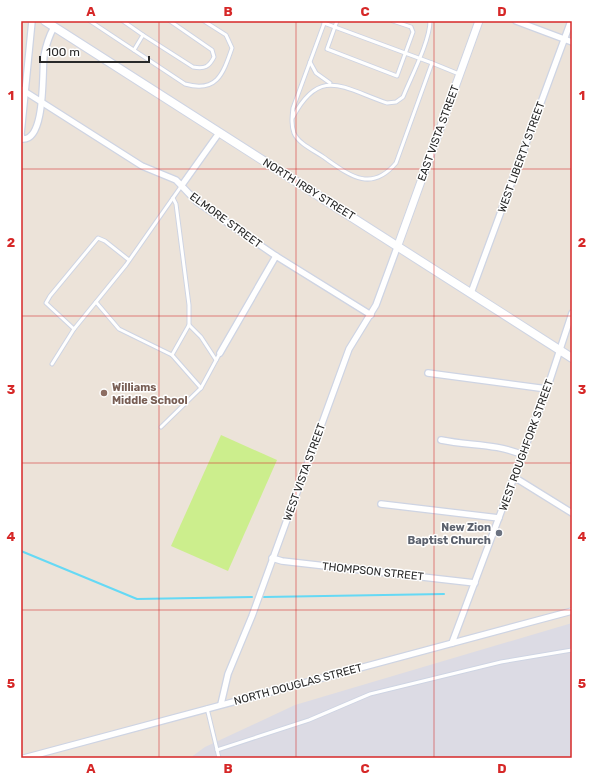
<svg xmlns="http://www.w3.org/2000/svg" width="593" height="779" font-family="Rubik,sans-serif">
	<style>
		.industrial { fill: #dcdbe4 }
		.pitch { fill: #ccee8d }
		.lines { fill: none; stroke-linecap: round; stroke-linejoin: round }
		.stream { stroke: #65d9f5; stroke-width: 2 }
		.service-casing { stroke: #ced4e3; stroke-width: 5 }
		.minor-casing { stroke: #ced4e3; stroke-width: 8 }
		.tertiary-casing { stroke: #ced4e3; stroke-width: 9 }
		.secondary-casing { stroke: #ced4e3; stroke-width: 10 }
		.service { stroke: #fff; stroke-width: 3 }
		.minor { stroke: #fff; stroke-width: 5.5 }
		.tertiary { stroke: #fff; stroke-width: 7 }
		.secondary { stroke: #fff; stroke-width: 8 }
		.grid { fill: none; stroke: #d62828; stroke-width: 1; stroke-opacity: 0.55 }
		.education-dot { fill: #8d6e63; stroke: #fff; stroke-width: 1.5 }
		.worship-dot { fill: #6b7280; stroke: #fff; stroke-width: 1.5 }
		.labels { text-anchor: middle; stroke-width: 3; stroke-linejoin: round; paint-order: stroke }
		.street-label { font-size: 11px; fill: #292929; stroke: #fff }
		.education-label { font-size: 11px; font-weight: bold; fill: #785e54; stroke: #fff; text-anchor: start }
		.worship-label { font-size: 11px; font-weight: bold; fill: #5b616d; stroke: #fff; text-anchor: end }
		.neatline { fill: none; stroke: #d62828; stroke-width: 1.5 }
		.grid-label { font-size: 13px; text-anchor: middle; font-weight: bold; fill: #d62828 }
	</style>
	<rect width="100%" height="100%" fill="#ece3d9"/>
	<polygon class="industrial" points="572,623 572,758 190,758 205,747 295,705"/>
	<polygon class="pitch" points="221,435 277,460 228,571 171,546"/>
	<g class="lines">
		<g class="stream">
			<polyline points="21,551 137,599 252,597"/>
			<polyline points="264,597 444,594"/>
		</g>
		<g class="service-casing">
			<g id="service">
				<path d="M90 21 185 84C217 93 223 74 232 48L226 35 204 21"/>
				<polyline points="123,21 143,35"/>
				<path d="M325 21 293 108C292 117 291 124 294 133 298 143 313 150 322 156 348 174 370 194 396 163L432 63 459 74"/>
				<polyline points="337,21 327,49 397,76 413,32 411,27 393,21"/>
				<polyline points="324,23 432,63"/>
				<path d="M134 50 143 35 193 67C205 69 209 67 214 57L212 50 170 21"/>
				<polyline points="310,62 316,73 330,83"/>
				<path d="M293 117C320 66 343 88 387 103L396 102 403 97C411 77 430 41 430 21"/>
				<polyline points="96,302 119,329 172,355 201,388 161,427"/>
				<polyline points="189,325 201,337 216,360"/>
				<polyline points="74,329 46,303 50,296 98,238 105,241 129,260"/>
				<polyline points="172,355 189,325 189,305 176,204 173,198"/>
				<polyline points="52,364 74,329 126,265 182,185"/>
				<polyline points="201,388 220,353"/>
				<polyline points="207,708 219,758"/>
				<polyline points="217,750 309,720 370,694 501,662 572,650"/>
			</g>
		</g>
		<g class="minor-casing">
			<g id="minor">
				<path d="M32 21 21 134 22 139C46 142 42 71 44 56 46 45 49 36 54 27"/>
				<polyline points="516,21 572,42"/>
				<polyline points="21,89 142,166 176,180 197,202 276,256 371,315"/>
				<polyline points="182,185 219,133"/>
				<polyline points="471,293 571,21"/>
				<polyline points="220,353 276,256"/>
				<polyline points="428,373 547,389"/>
				<path d="M441 440C470 446 495 443 523 455"/>
				<polyline points="514,477 572,513"/>
				<polyline points="381,504 499,518"/>
				<polyline points="272,558 282,561 475,583"/>
				<polyline points="452,643 547,389 572,313"/>
				<polyline points="221,704 228,674 252,616 349,349 376,305 398,245"/>
				<polyline points="24,758 572,611"/>
			</g>
		</g>
		<g class="tertiary-casing">
			<polyline id="tertiary" points="398,245 479,21"/>
		</g>
		<g class="secondary-casing">
			<polyline id="secondary" points="45,21 572,358"/>
		</g>
		<use href="#service" class="service"/>
		<use href="#minor" class="minor"/>
		<use href="#tertiary" class="tertiary"/>
		<use href="#secondary" class="secondary"/>
	</g>
	<path class="grid" d="M159 21V758M296 21V758M434 21V758M21 169H572M21 316H572M21 463H572M21 610H572"/>
	<circle class="education-dot" cx="104" cy="393" r="4"/>
	<circle class="worship-dot" cx="499" cy="533" r="4"/>
	<g class="labels">
		<g class="street-label">
			<text transform="translate(438 133) rotate(-70)" y="4">EAST VISTA STREET</text>
			<text transform="translate(521 157) rotate(-70)" y="4">WEST LIBERTY STREET</text>
			<text transform="translate(309 189) rotate(32)" y="4">NORTH IRBY STREET</text>
			<text transform="translate(226 220) rotate(36)" y="4">ELMORE STREET</text>
			<text transform="translate(526 445) rotate(-70)" y="4">WEST ROUGHFORK STREET</text>
			<text transform="translate(304 472) rotate(-70)" y="4">WEST VISTA STREET</text>
			<text transform="translate(373 571) rotate(6)" y="4">THOMPSON STREET</text>
			<text transform="translate(298 684) rotate(-15)" y="4">NORTH DOUGLAS STREET</text>
		</g>
		<g class="education-label">
			<text x="112" y="391">Williams<tspan x="112" dy="13">Middle School</tspan></text>
		</g>
		<g class="worship-label">
			<text x="491" y="531">New Zion<tspan x="491" dy="13">Baptist Church</tspan></text>
		</g>
	</g>
	<rect width="593" height="779" fill="none" stroke="#ffffff" stroke-width="44"/>
	<path d="M40 56v6h109v-6" fill="none" stroke="#292929" stroke-width="2"/>
	<text x="46" y="56" font-size="12" fill="#292929" stroke="#ffffff" stroke-width="3" paint-order="stroke">100 m</text>
	<rect x="22" y="22" width="549" height="735" class="neatline"/>
	<g class="grid-label">
		<text x="91" y="16">A</text>
		<text x="228" y="16">B</text>
		<text x="365" y="16">C</text>
		<text x="502" y="16">D</text>
		<text x="11" y="100">1</text>
		<text x="582" y="100">1</text>
		<text x="11" y="247">2</text>
		<text x="582" y="247">2</text>
		<text x="11" y="394">3</text>
		<text x="582" y="394">3</text>
		<text x="11" y="541">4</text>
		<text x="582" y="541">4</text>
		<text x="11" y="688">5</text>
		<text x="582" y="688">5</text>
		<text x="91" y="773">A</text>
		<text x="228" y="773">B</text>
		<text x="365" y="773">C</text>
		<text x="502" y="773">D</text>
	</g>
</svg>
